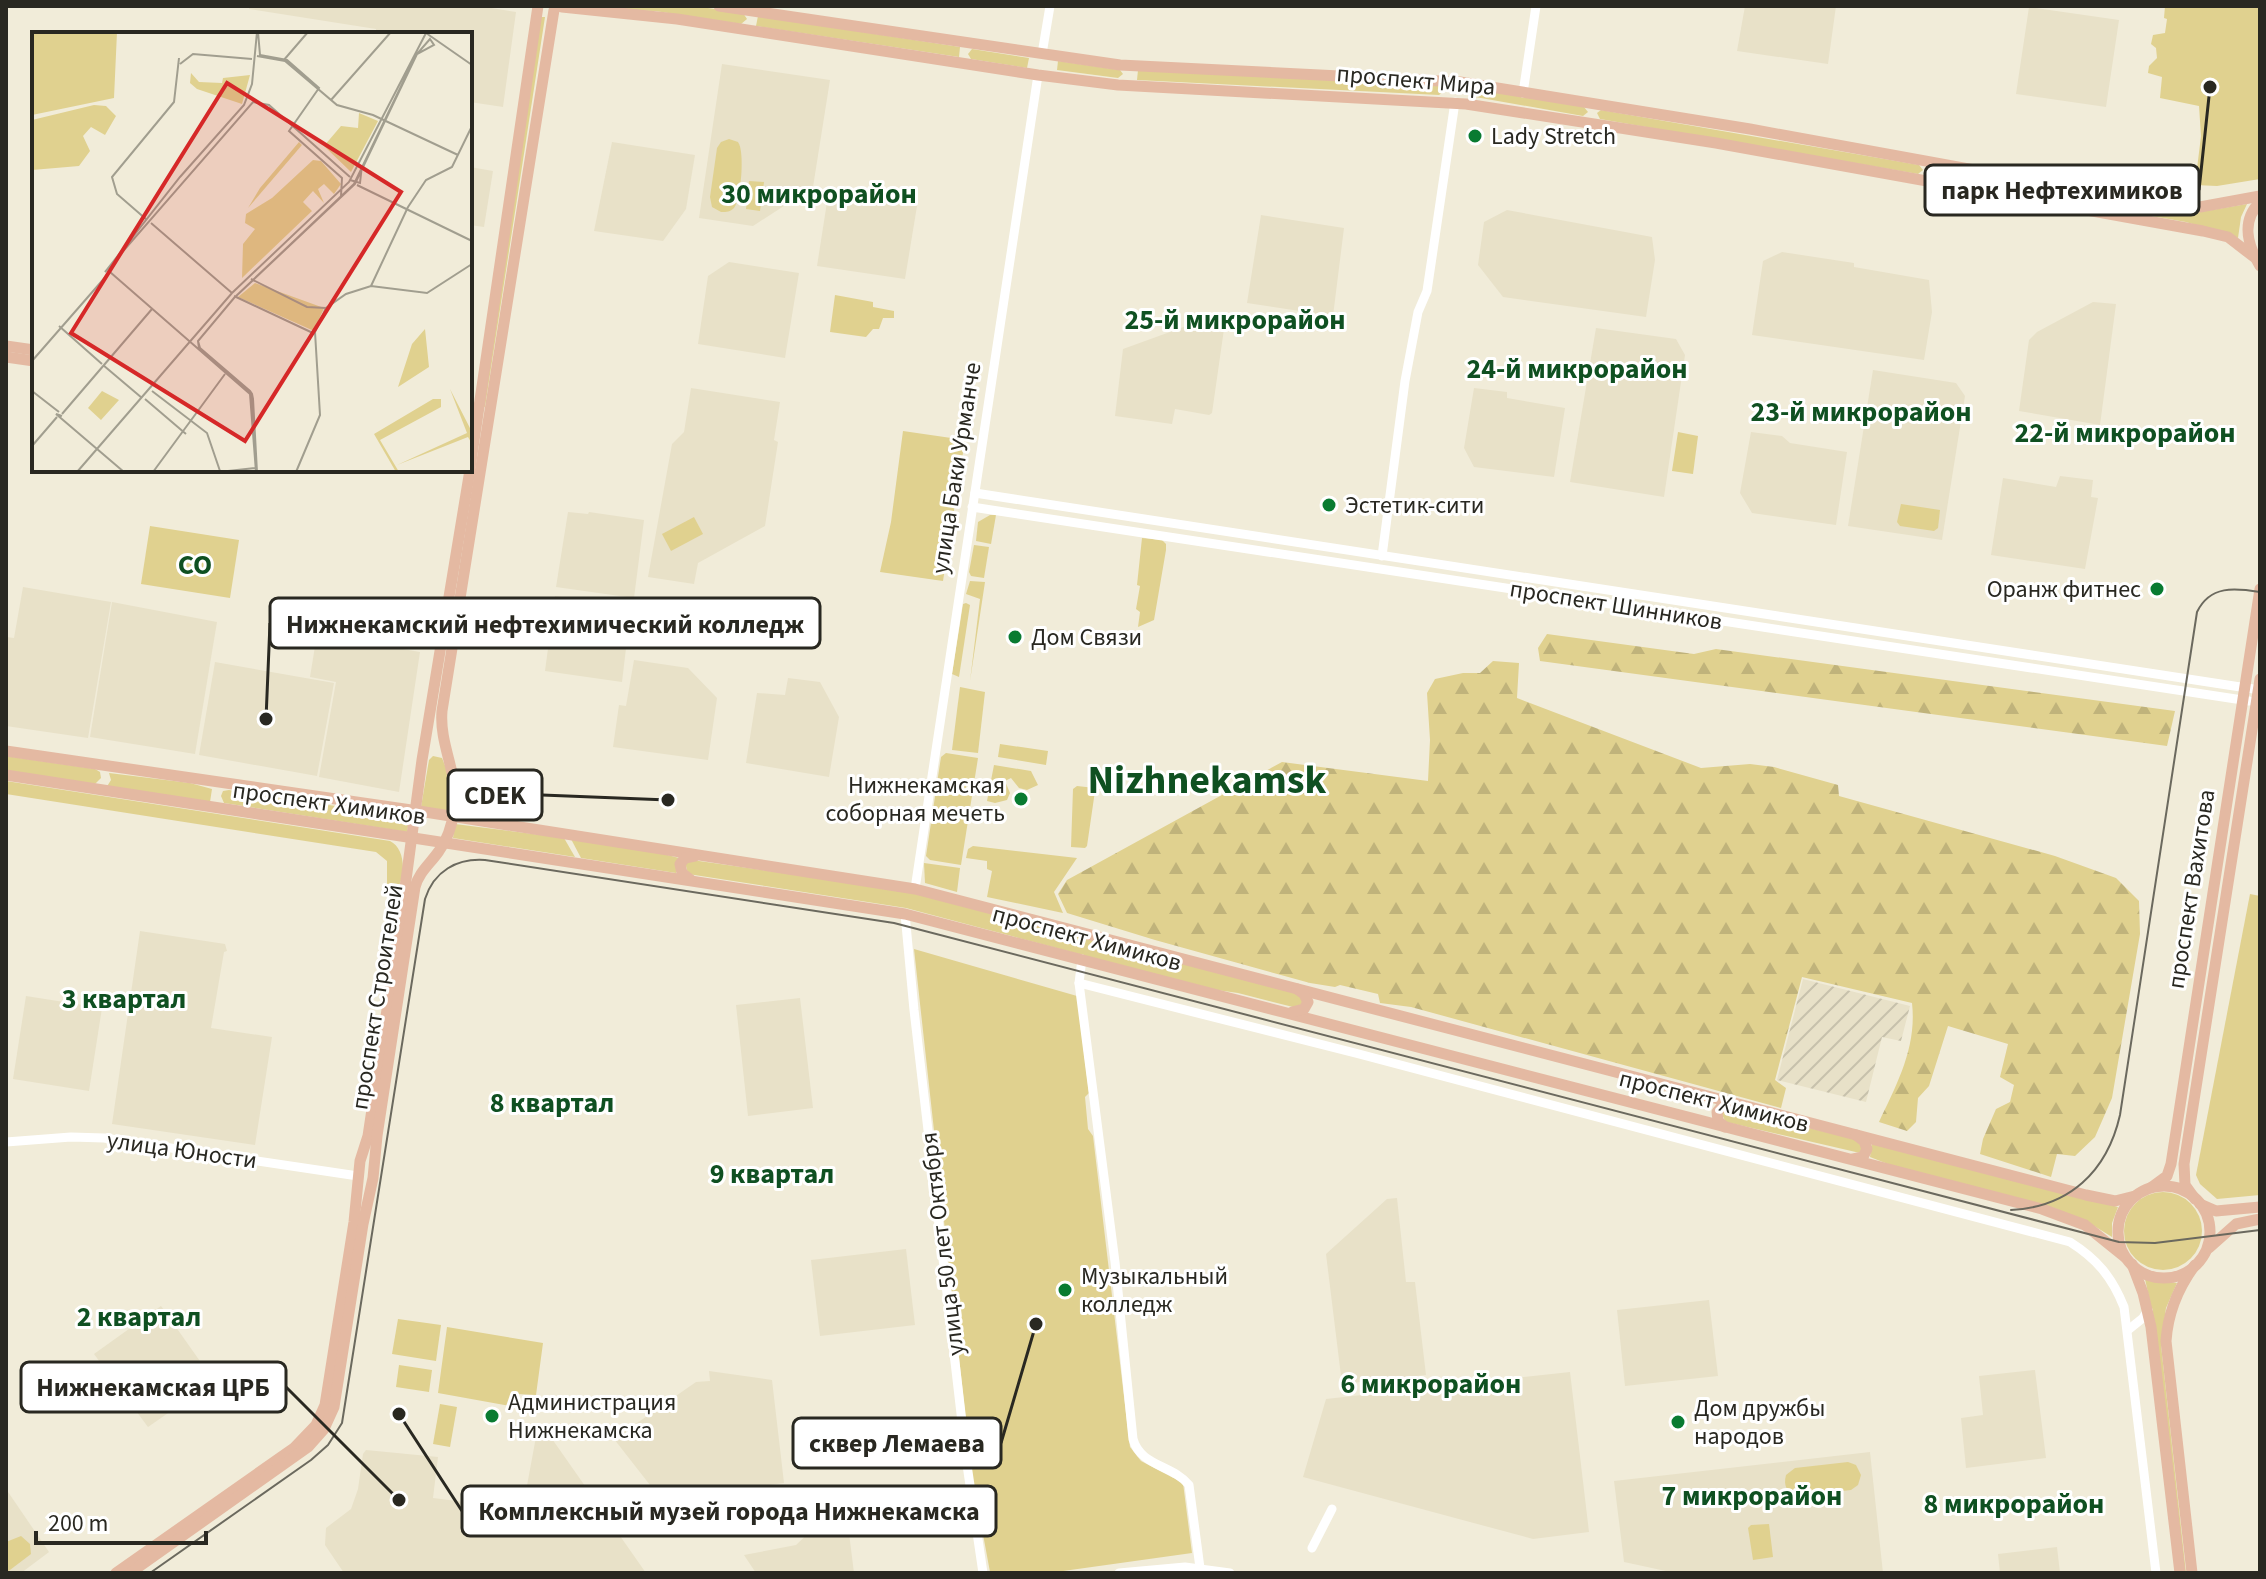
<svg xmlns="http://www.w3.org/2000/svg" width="2266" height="1579" font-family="'Source Sans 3',sans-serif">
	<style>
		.built { fill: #e8e1c8 }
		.industrial { fill: url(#industrial-furrows) }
		.green { fill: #e0d18f }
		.forest { fill: url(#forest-firs) }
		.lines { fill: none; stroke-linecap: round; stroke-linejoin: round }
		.minor { stroke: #fff; stroke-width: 9 }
		.major { stroke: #e4b9a2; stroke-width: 11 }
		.tram { stroke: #6b695e; stroke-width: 2 }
		.poi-dot { fill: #097b31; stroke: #fff; stroke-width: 3 }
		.labels { text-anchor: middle; stroke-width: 6; stroke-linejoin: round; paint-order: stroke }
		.street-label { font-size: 24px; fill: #292821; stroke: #fff }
		.poi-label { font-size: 24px; fill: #292821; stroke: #fff; text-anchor: start }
		.quarter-label { font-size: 28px; font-weight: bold; fill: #0f5021; stroke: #fff }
		.town-label { font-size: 40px; font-weight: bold; fill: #0f5021; stroke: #fff }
		.inset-road { fill: none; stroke: #a19e8f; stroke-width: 2 }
		.view { fill: #d62828; fill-opacity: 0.15; stroke: #d62828; stroke-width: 4 }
		.inset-edge { fill: none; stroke: #292821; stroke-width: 4 }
		.leader { fill: none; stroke: #292821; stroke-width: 3 }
		.callout-dot { fill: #292821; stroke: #fff; stroke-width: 3 }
		.callout { fill: #fff; stroke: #292821; stroke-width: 3 }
		.callout-label { font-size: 26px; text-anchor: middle; font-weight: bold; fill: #292821 }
	</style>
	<defs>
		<pattern id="industrial-furrows" width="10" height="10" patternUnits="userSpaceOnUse" patternTransform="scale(2)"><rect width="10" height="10" fill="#e8e1c8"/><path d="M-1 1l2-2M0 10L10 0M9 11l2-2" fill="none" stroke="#c7c1ac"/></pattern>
		<pattern id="forest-firs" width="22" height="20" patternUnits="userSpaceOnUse" patternTransform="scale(2)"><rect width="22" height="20" fill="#e0d18f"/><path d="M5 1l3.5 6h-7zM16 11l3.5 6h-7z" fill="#c0b37b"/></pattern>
	</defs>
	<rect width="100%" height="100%" fill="#f1ecd9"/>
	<g class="built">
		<polygon points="250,6 479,6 516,12 503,107 470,102 470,34 376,34 376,29 249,9"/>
		<polygon points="1745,6 1836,6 1828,64 1737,51"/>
		<polygon points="2029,7 2119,20 2106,107 2016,94"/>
		<polygon points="722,64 830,80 813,187 753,226 699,218"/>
		<polygon points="612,142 695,155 686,209 663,241 594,231"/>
		<polygon points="470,167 493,171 484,227 470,225"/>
		<polygon points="844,188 918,200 905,279 817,266 827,202"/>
		<polygon points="1507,210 1652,237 1655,260 1646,317 1503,297 1478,265 1484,222"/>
		<polygon points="1261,215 1344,228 1333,316 1247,303"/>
		<polygon points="1782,252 1854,263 1854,267 1929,280 1932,312 1924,360 1752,335 1763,261"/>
		<polygon points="729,262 799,273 785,358 698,344 708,276"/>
		<polygon points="2093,302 2116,304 2100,425 2019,411 2029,340 2037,332"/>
		<polygon points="1192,324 1224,329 1212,413 1209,415 1175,409 1172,424 1115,416 1123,349"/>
		<polygon points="1596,328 1676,339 1685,355 1664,497 1570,482"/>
		<polygon points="1873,370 1956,383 1965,396 1942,540 1848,526"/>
		<polygon points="691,388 780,402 774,440 778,442 765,526 698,563 694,584 648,577 672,444 684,432"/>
		<polygon points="1474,388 1507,392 1507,398 1565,408 1554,477 1474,467 1464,448"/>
		<polygon points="1751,432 1782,436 1790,443 1847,452 1836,525 1752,513 1740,493"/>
		<polygon points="2060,476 2093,480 2091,497 2098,498 2085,569 1991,555 2003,478 2056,487"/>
		<polygon points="568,512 588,514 589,512 644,520 634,598 556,587"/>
		<polygon points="23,587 111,602 88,738 6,726 6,637 14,638"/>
		<polygon points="555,596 631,606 622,682 545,671"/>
		<polygon points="112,602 217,622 195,754 90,737"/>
		<polygon points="317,634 420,652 399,792 319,777 336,682 310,677"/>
		<polygon points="634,660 688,668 717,698 708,760 613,747 619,705 626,706"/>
		<polygon points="215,662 334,683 317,776 199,755"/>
		<polygon points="788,678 820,682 839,717 829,777 746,763 757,693 785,695"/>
		<polygon points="140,931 225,944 227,951 224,952 211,1028 272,1037 255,1145 112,1124"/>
		<polygon points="26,996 102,1008 89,1091 13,1079"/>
		<polygon points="800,998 813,1108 748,1116 736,1005"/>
		<polygon points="1397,1198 1406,1282 1415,1282 1426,1375 1342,1384 1326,1254 1387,1199"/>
		<polygon points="906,1249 915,1325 820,1336 811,1260"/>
		<polygon points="1709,1300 1718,1376 1625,1386 1617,1310"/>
		<polygon points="161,1306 214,1381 148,1427 94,1354"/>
		<polygon points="2035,1370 2046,1458 1966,1468 1961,1418 1983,1415 1979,1376"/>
		<polygon points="709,1371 772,1380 784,1483 652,1501 657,1494 614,1439 696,1382 710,1381"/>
		<polygon points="1570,1372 1589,1532 1533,1539 1303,1477 1326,1399"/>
		<polygon points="538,1426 550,1436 646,1573 344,1573 325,1545 326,1528 351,1509 358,1489 363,1454 366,1450 438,1457 433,1498 504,1507 526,1491"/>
		<polygon points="1870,1452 1883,1573 1675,1573 1624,1562 1614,1481"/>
		<polygon points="6,1489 49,1552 21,1573 6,1573"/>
		<polygon points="847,1517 854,1573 756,1573 744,1555 796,1545 817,1525 830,1524 830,1519"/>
		<polygon points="2057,1547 2060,1573 2000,1573 1998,1554"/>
	</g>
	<polygon class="industrial" points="1803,979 1910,1006 1901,1041 1882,1037 1866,1102 1777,1080"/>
	<g class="green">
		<polygon points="600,6 694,6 743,13 747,19 741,24 655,11 616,10"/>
		<polygon points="2165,6 2260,6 2260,179 2217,186 2195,185 2201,136 2199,106 2160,98 2162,77 2148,73 2149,66 2157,58 2156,48 2151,44 2153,35 2165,33 2167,19 2164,18"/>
		<polygon points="758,16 960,47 959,57 756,26"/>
		<polygon points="541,17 545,17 485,407 481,406"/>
		<polygon points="972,49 1029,58 1027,68 971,59 968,54"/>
		<polygon points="1058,61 1120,70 1123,74 1118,78 1057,70"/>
		<polygon points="1138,70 1440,86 1444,91 1439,95 1137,80"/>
		<polygon points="1463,87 1584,107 1588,112 1583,116 1464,95 1461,91"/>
		<polygon points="1601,110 1919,165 1923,170 1918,174 1600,119 1597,113"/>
		<path d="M729 139 738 142C745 151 741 199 734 208 730 212 727 212 721 212L712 207 710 197 717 148 721 142Z"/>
		<polygon points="1934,170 2188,214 2247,204 2241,217 2238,238 2186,222 1933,178 1929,173"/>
		<polygon points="749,181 764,182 760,211 746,209"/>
		<polygon points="835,295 873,302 873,307 894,311 894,318 883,318 879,329 873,329 866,337 830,332"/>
		<polygon points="903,431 965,440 943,581 880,572 891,522"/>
		<polygon points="1678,432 1698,436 1693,474 1672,471"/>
		<polygon points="1901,504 1940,510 1938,528 1934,531 1900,526 1897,522"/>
		<polygon points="990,515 996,515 991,544 976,541 978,522"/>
		<polygon points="694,517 703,534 671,551 662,534"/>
		<polygon points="150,526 239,540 230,598 141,584"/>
		<polygon points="1142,538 1162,540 1166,544 1166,550 1154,620 1138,627 1140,612 1136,609 1140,586 1137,585"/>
		<polygon points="974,545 989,547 984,578 971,576 969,572"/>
		<polygon points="970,581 985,582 970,681 980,599 966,594"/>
		<polygon points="966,603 970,605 959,677 952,674 963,604"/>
		<polygon points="960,687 985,692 978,753 952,750"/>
		<polygon points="1000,744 1048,751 1046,765 998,757"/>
		<polygon points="946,753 978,758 961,865 930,860 926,856 941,757"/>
		<polygon points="6,756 95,769 100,772 101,778 95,784 6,771"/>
		<polygon points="433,756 442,758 450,778 450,812 421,807 429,760"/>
		<polygon points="994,765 1031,771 1038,785 1027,790 1019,788 1011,778 1005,781 1010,793 1007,800 995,803 987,801"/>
		<polygon points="109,773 190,783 212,789 210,802 106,788 111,780"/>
		<path d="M6 781 390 841C407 849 406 881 394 893L387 890V861L376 852 6 794Z"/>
		<polygon points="1077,786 1104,789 1095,791 1087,846 1085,848 1071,847 1073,789"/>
		<path d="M229 790C289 802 350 807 410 815L407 832 224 803 221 796 223 791Z"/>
		<polygon points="455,824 564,838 575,857 453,838"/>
		<polygon points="571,839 652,851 679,858 676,873 581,858"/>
		<polygon points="973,846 1077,858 1054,892 1063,913 987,897 992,871 987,869 987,861 966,858 968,849"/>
		<polygon points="692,860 902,890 1299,994 1305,1002 1297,1008 1238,993 1210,989 906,908 688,874 685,862"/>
		<polygon points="924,863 960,868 957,892 925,883"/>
		<polygon points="2250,894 2260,896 2260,1195 2217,1199 2200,1184 2196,1175"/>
		<polygon points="914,949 1077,996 1089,1093 1085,1097 1088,1129 1093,1136 1130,1447 1141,1461 1183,1483 1192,1553 1049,1573 990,1572 972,1475"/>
		<polygon points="1728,1108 1858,1140 1863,1143 1860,1153 1726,1122 1721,1113"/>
		<polygon points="1872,1142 2118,1207 2112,1223 2112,1237 2086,1221 2054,1208 1893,1166 1870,1157"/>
		<circle cx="2163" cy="1231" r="39"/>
		<polygon points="2145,1279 2177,1283 2166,1308 2161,1345 2186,1573 2183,1573 2154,1320"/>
		<polygon points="398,1319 441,1325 436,1361 392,1354"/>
		<polygon points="447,1327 543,1343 536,1395 517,1394 515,1407 438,1393"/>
		<polygon points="399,1365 432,1370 429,1392 396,1387"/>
		<polygon points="440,1404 457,1407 450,1447 433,1444"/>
		<path d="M1848 1462 1856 1465 1861 1475 1858 1485 1851 1490 1798 1496C1787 1493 1783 1486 1786 1475L1795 1468Z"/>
		<polygon points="1769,1524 1773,1557 1753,1560 1748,1528 1751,1525"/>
		<polygon points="21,1536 30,1544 31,1554 6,1573 6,1542"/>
	</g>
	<g class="forest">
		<polygon points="1547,634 1694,654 1716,649 2175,711 2167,746 1540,661 1538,648"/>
		<path d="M1493 661 1519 663 1517 698 1701 768 1750 764 1774 767 1838 785 1839 796 2055 856 2116 878 2139 901 2140 934 2112 1098 2095 1137 2075 1156 2057 1154 2051 1177 1980 1154 1983 1139 1996 1109 2010 1102 2014 1085 2000 1077 2008 1044 1948 1026 1929 1086 1918 1098 1916 1122 1907 1131 1879 1122C1897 1084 1917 1047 1912 1003L1802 977 1775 1080 1786 1088 1781 1108 1411 1007 1380 1003 1378 994 1340 985 1335 987 1310 983 1155 940 1067 913 1058 894 1067 880 1282 762 1428 781 1430 740 1427 693 1435 679 1463 673H1480Z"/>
	</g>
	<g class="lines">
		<g class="minor">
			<polyline points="1042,54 1050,6"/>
			<polyline points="1523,93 1536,6"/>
			<polyline points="975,493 2260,690"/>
			<polyline points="972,507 2249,701"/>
			<polyline points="1382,556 1405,381 1418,312 1427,291 1455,102"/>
			<polyline points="915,889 1038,75"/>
			<polyline points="905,914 914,1010 967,1465 983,1573"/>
			<path d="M1082 959 1079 983 1115 1262 1133 1439C1140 1466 1173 1465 1189 1485L1200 1568"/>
			<path d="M1079 983 1359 1054 2070 1242C2097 1259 2112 1277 2124 1307L2156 1573"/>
			<polyline points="6,1142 71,1137 104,1138 358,1176"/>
			<polyline points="2128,1330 2143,1318 2148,1310"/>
			<polyline points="1312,1548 1332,1509"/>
			<polyline points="1119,1573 1185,1567 1230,1573"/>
		</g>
		<g class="major">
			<polyline points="719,6 1120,65 1460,82 1750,129 2167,205 2200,207 2260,196"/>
			<polyline points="562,7 677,19 1038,75 1118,85 1466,104 1716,143 2203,231 2228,237 2254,257"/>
			<path d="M2260 202C2241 221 2247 244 2260 266"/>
			<polyline points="6,346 34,350"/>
			<polyline points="6,357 34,361"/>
			<polyline points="470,468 538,6"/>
			<polyline points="6,751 425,812 915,889 2086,1195 2115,1201 2135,1196"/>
			<polyline points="6,775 905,914 2042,1209 2085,1225 2126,1258"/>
			<polyline points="691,880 682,873 680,864 685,858 695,856"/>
			<polyline points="1292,1012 1304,1009 1308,1002 1304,994 1297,989"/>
			<polyline points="1725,1127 1718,1121 1717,1112 1723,1105 1734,1103"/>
			<polyline points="1853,1159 1863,1157 1867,1149 1864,1141 1856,1135"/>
			<circle cx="2164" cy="1232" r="46"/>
			<polyline points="2152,1187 2167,1176 2171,1164 2260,589"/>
			<polyline points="2195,1199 2185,1185 2184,1164 2260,679"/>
			<polyline points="2200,1204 2216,1211 2260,1207"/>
			<polyline points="2209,1248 2236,1224 2260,1219"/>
			<polyline points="2132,1264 2143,1293 2151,1327 2180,1573"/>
			<polyline points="116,1573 294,1448 316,1425 325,1405 354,1222 360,1161 368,1136 402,910 422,760 470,470"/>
			<path d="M130 1573 308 1447 324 1429 334 1407 363 1224 373 1178 377 1136 415 887C419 872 430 864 439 851 448 839 452 825 454 810 460 776 439 746 442 711L554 10"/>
			<path d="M2192 1573 2166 1341C2168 1312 2178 1288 2195 1265"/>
		</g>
		<g class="tram">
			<path d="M2011 1210C2069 1207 2107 1172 2120 1115L2197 612C2210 585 2235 588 2260 592"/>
			<path d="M150 1573 311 1460 328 1445 342 1423 425 899C434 871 457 858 485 860L894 923 2119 1242 2155 1243 2260 1230"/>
		</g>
	</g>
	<g class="poi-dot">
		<circle cx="1475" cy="136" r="8"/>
		<circle cx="1329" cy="505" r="8"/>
		<circle cx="2157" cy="589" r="8"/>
		<circle cx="1015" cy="637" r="8"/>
		<circle cx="1021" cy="799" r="8"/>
		<circle cx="1065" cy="1290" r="8"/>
		<circle cx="492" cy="1416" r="8"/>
		<circle cx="1678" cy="1422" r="8"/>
	</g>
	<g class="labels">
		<g class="street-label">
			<text transform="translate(1416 80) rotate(5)" y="8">проспект Мира</text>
			<text transform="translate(956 468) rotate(-81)" y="8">улица Баки Урманче</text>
			<text transform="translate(1616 605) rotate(9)" y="8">проспект Шинников</text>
			<text transform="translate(329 803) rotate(8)" y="8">проспект Химиков</text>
			<text transform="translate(2191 889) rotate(-81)" y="8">проспект Вахитова</text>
			<text transform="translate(1087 938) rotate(15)" y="8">проспект Химиков</text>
			<text transform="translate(377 997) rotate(-81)" y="8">проспект Строителей</text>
			<text transform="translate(1714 1101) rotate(14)" y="8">проспект Химиков</text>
			<text transform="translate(182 1150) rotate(8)" y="8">улица Юности</text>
			<text transform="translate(942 1244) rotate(-97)" y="8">улица 50 лет Октября</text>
		</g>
		<g class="poi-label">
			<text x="1491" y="144">Lady Stretch</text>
			<text x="1345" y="513">Эстетик-сити</text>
			<text x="2141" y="597" text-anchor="end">Оранж фитнес</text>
			<text x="1031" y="645">Дом Связи</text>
			<text x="1005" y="793" text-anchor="end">Нижнекамская<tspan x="1005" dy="28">соборная мечеть</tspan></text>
			<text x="1081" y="1284">Музыкальный<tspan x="1081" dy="28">колледж</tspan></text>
			<text x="508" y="1410">Администрация<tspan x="508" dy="28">Нижнекамска</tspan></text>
			<text x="1694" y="1416">Дом дружбы<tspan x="1694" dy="28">народов</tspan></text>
		</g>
		<g class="quarter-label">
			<text x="819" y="203">30 микрорайон</text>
			<text x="1235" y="329">25-й микрорайон</text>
			<text x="1577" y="378">24-й микрорайон</text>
			<text x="1861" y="421">23-й микрорайон</text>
			<text x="2125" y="442">22-й микрорайон</text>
			<text x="195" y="574">СО</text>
			<text x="124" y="1008">3 квартал</text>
			<text x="552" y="1112">8 квартал</text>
			<text x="772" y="1183">9 квартал</text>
			<text x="139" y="1326">2 квартал</text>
			<text x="1431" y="1393">6 микрорайон</text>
			<text x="1752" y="1505">7 микрорайон</text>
			<text x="2014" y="1513">8 микрорайон</text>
		</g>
		<g class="town-label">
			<text x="1207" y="793">Nizhnekamsk</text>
		</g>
	</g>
	<g transform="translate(32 32)">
		<rect width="440" height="440" fill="#f1ecd9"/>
		<path d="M159 41 167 50 190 51 191 46 218 43 210 72 165 57 158 51ZM62 73 74 74 84 84 73 103 59 95 51 104 58 119 47 134 0 138V88ZM327 81 346 89 319 140 292 114 309 94 326 96ZM223 251 292 276 282 299 206 265ZM70 359 87 368 69 388 56 376Z" fill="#e0d18f"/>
		<path d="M0 0H85L82 66 0 83ZM267 110 270 113 216 176 228 156ZM281 128 289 129 309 152 302 162 292 152 286 157 292 171 281 159 271 170 280 179 210 246 211 212 223 197 213 191 214 182 240 166ZM393 297 397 335 366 355 380 312ZM418 357 440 400V412L436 405 365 433 435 401ZM401 367H409V375L348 408 367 440H364L342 402Z" fill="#e0d18f"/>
		<path class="inset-road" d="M225 0 220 52 212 73 148 145 73 240 221 70 237 73 318 145M226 0 228 23 255 28 287 56 257 99 310 146 309 164M394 1 440 33M398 7 402 13 385 22 323 152 202 266 166 309 168 316 218 359 220 362 221 367 225 440 220 362 167 316 166 309 202 266 322 152 384 23ZM225 24 253 29 305 73 341 83 426 123M251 29 276 0M148 32 161 22 220 27M299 68 359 0M318 148 328 151 330 133M325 153 440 209M376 175 394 148 420 135 440 94M115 188 85 162 80 145 142 70 147 26M119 191 200 261M78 240 218 362 224 440M219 247 275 275 294 276M339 254 376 175M202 264 283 302M27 294 70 332M0 329 76 242M71 333 110 366M0 359 27 380M120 359 175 401 188 439M113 367 154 402M30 382 120 277M30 384 24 382 92 440M0 414 25 385M45 440 200 261 317 150 394 1M121 440 193 342M187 440 223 436M264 440 288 383 283 300 294 276 314 262 339 254 395 261 440 232"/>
		<path class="view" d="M195 51 369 160 213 409 39 301Z"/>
		<rect width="440" height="440" class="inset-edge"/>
	</g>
	<path class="leader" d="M2210 87L2199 190M266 719L270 623M668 800L542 795M399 1500L286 1387M1036 1324L1001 1443M399 1414L462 1511"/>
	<g class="callout-dot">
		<circle cx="2210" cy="87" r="8"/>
		<circle cx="266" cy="719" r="8"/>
		<circle cx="668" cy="800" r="8"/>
		<circle cx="399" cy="1500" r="8"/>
		<circle cx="1036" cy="1324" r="8"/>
		<circle cx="399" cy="1414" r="8"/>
	</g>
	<g class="callout">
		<rect x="1925" y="165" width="274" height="50" rx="8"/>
		<rect x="270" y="598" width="550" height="50" rx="8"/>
		<rect x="448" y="770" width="94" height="50" rx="8"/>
		<rect x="21" y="1362" width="265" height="50" rx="8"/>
		<rect x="793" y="1418" width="208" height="50" rx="8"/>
		<rect x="462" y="1486" width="534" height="50" rx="8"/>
	</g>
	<g class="callout-label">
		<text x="2062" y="199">парк Нефтехимиков</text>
		<text x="545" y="633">Нижнекамский нефтехимический колледж</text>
		<text x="495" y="804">CDEK</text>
		<text x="153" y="1396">Нижнекамская ЦРБ</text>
		<text x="897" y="1452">сквер Лемаева</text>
		<text x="729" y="1520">Комплексный музей города Нижнекамска</text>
	</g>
	<rect width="2266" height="1579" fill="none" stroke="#292821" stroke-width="16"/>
	<path d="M36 1531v12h170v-12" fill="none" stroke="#292821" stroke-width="4"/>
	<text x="48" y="1531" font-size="24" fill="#292821" stroke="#ffffff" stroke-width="6" paint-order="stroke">200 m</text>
</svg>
